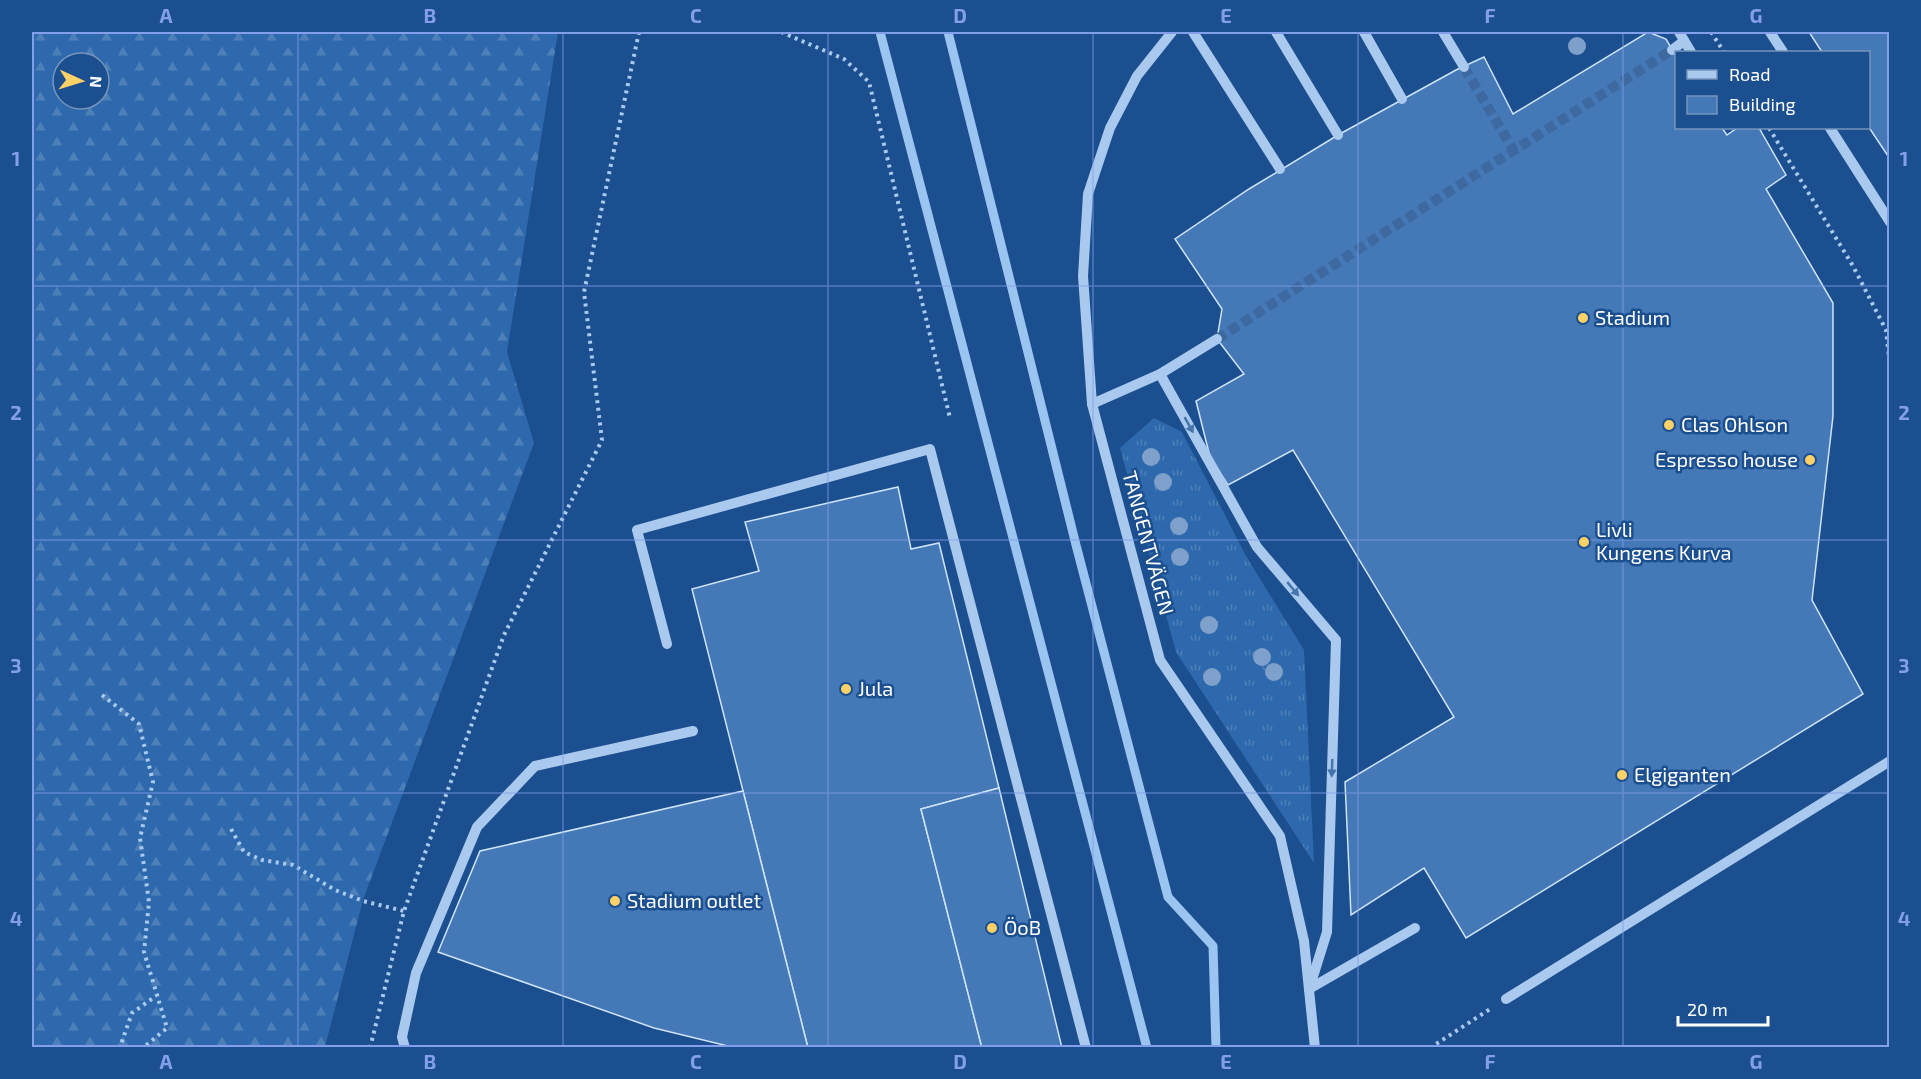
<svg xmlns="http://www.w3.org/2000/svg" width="1921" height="1079" font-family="'Exo 2',sans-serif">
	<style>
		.grass { fill: url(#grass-tufts) }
		.forest { fill: url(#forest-firs); fill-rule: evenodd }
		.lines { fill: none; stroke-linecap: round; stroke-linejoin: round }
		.stream { stroke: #9cc4f0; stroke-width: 9 }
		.building { fill: #4478b7; stroke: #cfe3fa; stroke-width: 1.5 }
		.minor-tunnel { stroke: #3d69a0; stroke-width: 10; stroke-dasharray: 10 5; stroke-linecap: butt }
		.path { stroke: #a9c9ee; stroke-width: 4; stroke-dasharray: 3 4.5; stroke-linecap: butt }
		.minor { stroke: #a9c9ee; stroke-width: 10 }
		.tree { fill: #7ea0ca }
		.oneway { fill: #4674ac }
		.grid { fill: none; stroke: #839eea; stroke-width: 1.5; stroke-opacity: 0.55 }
		.poi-dot { fill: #ffd166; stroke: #1b4f8f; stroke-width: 2 }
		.labels { text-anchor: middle; stroke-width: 5; stroke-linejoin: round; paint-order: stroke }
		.poi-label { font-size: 20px; fill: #fff; stroke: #1b4f8f; text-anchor: start }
		.street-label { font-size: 20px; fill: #fff; stroke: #1b4f8f }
		.neatline { fill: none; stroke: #839eea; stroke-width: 2 }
		.grid-label { font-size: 20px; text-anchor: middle; font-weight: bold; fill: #839eea }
	</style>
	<defs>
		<pattern id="grass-tufts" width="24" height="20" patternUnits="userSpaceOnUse" patternTransform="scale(1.5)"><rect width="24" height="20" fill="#2e69ad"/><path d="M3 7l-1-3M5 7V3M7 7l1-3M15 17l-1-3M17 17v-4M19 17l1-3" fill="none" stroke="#4d80b9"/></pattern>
		<pattern id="forest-firs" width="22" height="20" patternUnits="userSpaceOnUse" patternTransform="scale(1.5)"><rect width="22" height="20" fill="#2e69ad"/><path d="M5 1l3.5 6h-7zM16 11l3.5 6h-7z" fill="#4d80b9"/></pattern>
	</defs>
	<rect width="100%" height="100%" fill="#1b4f8f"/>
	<polygon class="grass" points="1154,418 1182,432 1246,556 1304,650 1314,863 1176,652 1120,448"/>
	<path class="forest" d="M32 32H558L507 352 534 443 363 900 325 1047H32ZM63 63H99V99H63Z"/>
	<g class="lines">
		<g class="stream">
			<polyline points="880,32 1147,1048"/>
			<polyline points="948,32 1076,545 1168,897 1213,946 1216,1048"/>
		</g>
	</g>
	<g class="building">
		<polygon points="1648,32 1666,39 1676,56 1676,128 1722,128 1727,135 1737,128 1759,128 1786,175 1766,189 1833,303 1833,416 1812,600 1863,694 1466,938 1424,868 1351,915 1345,782 1454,717 1293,450 1228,485 1210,457 1196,401 1244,374 1217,339 1222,309 1175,239 1249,189 1338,135 1456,70 1484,57 1513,114"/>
		<polygon points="1809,32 1890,32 1890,159 1868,126 1868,52 1822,52"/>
		<polygon points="898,487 911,549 939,543 999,788 921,809 982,1048 808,1048 692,589 759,571 745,522"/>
		<polygon points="999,788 1062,1048 982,1048 921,809"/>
		<polygon points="743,791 808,1048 736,1048 654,1028 438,952 480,851"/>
	</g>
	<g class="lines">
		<g class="minor-tunnel">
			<polyline points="1464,67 1514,151"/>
			<polyline points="1217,339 1672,50"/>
		</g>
		<g class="path">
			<polyline points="781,32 844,59 869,82 950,418"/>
			<polyline points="1711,32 1724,52"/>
			<polyline points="1769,128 1853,266 1886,330 1890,366"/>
			<polyline points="102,695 139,724 153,782 140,838 149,902 144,952 167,1028 143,1048"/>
			<polyline points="231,829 244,852 262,860 293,865 335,890 363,901 404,911"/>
			<polyline points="117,1048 121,1044 132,1013 156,996"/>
			<polyline points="370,1048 404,911 504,635 602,440 584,292 639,32"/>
			<polyline points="1430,1048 1490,1009"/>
		</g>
		<g class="minor">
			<polyline points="1172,32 1137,76 1110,128 1088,194 1083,276 1092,404 1160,660 1280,836 1304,941 1315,1048"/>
			<polyline points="1193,32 1280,169"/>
			<polyline points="1276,32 1338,135"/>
			<polyline points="1364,32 1402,99"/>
			<polyline points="1443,32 1464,67"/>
			<polyline points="1679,32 1691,52"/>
			<polyline points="1770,32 1783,52"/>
			<polyline points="1672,50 1684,41"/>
			<polyline points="1830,128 1890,222"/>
			<polyline points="1160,374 1257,547 1336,640 1327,932 1311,983"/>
			<polyline points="1092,404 1160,374 1217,339"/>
			<polyline points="667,644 637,530 930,449 1086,1048"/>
			<polyline points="1309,989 1415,928"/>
			<polyline points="1506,999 1890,761"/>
			<polyline points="405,1048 402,1037 416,973 477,827 535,766 693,731"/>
		</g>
	</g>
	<g class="tree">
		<circle cx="1577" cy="46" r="9"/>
		<circle cx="1151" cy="457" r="9"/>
		<circle cx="1163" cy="482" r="9"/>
		<circle cx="1179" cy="526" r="9"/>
		<circle cx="1180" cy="557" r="9"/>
		<circle cx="1209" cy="625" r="9"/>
		<circle cx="1262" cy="657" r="9"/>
		<circle cx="1274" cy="672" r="9"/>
		<circle cx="1212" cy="677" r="9"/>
	</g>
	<defs><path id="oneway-solid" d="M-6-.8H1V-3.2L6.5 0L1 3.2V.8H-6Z" transform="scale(1.5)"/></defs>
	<g class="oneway">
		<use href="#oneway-solid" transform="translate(1189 425) rotate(61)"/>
		<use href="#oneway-solid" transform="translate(1293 589) rotate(50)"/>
		<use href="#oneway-solid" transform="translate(1332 768) rotate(92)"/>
	</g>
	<path class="grid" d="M298 32V1048M563 32V1048M828 32V1048M1093 32V1048M1358 32V1048M1623 32V1048M32 286H1890M32 540H1890M32 793H1890"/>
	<g class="poi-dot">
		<circle cx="1583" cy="318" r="6"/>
		<circle cx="1669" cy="425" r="6"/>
		<circle cx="1810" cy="460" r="6"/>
		<circle cx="1584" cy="542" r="6"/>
		<circle cx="846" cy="689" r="6"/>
		<circle cx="1622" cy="775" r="6"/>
		<circle cx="615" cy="901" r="6"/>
		<circle cx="992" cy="928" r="6"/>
	</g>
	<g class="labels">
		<g class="poi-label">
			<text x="1595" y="325">Stadium</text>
			<text x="1681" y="432">Clas Ohlson</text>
			<text x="1798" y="467" text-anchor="end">Espresso house</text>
			<text x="1596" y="537">Livli<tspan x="1596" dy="23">Kungens Kurva</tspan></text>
			<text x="858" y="696">Jula</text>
			<text x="1634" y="782">Elgiganten</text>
			<text x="627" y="908">Stadium outlet</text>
			<text x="1004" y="935">ÖoB</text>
		</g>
		<g class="street-label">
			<text transform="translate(1148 543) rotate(75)" y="7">TANGENTVÄGEN</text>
		</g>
	</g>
	<rect width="1921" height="1079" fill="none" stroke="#1b4f8f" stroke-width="66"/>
	<rect x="1675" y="51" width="195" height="78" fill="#1b4f8f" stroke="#7695bc" stroke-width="1.5"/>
	<rect x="1687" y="70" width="30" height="9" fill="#a9c9ee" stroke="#7695bc" stroke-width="1.5"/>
	<text x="1729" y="81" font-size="18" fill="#ffffff">Road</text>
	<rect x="1687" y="96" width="30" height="18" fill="#4478b7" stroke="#7695bc" stroke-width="1.5"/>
	<text x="1729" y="111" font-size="18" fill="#ffffff">Building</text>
	<g transform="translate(81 81) rotate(94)"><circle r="28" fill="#1b4f8f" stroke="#7695bc" stroke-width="1.5"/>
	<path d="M0-4.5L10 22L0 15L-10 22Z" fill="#ffd166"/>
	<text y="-9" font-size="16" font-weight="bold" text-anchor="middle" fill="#ffffff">N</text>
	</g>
	<path d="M1678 1016v9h90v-9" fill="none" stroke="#ffffff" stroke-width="3"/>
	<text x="1687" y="1016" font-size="18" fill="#ffffff" stroke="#1b4f8f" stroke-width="4.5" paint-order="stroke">20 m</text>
	<rect x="33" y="33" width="1855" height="1013" class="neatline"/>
	<g class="grid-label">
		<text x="166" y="23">A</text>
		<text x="430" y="23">B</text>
		<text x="696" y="23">C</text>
		<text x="960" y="23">D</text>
		<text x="1226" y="23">E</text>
		<text x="1490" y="23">F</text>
		<text x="1756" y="23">G</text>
		<text x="16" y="166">1</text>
		<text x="1904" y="166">1</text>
		<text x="16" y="420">2</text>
		<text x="1904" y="420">2</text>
		<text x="16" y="673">3</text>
		<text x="1904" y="673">3</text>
		<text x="16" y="926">4</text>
		<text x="1904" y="926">4</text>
		<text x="166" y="1069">A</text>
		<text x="430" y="1069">B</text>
		<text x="696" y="1069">C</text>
		<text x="960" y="1069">D</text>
		<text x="1226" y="1069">E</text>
		<text x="1490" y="1069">F</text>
		<text x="1756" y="1069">G</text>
	</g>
</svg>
